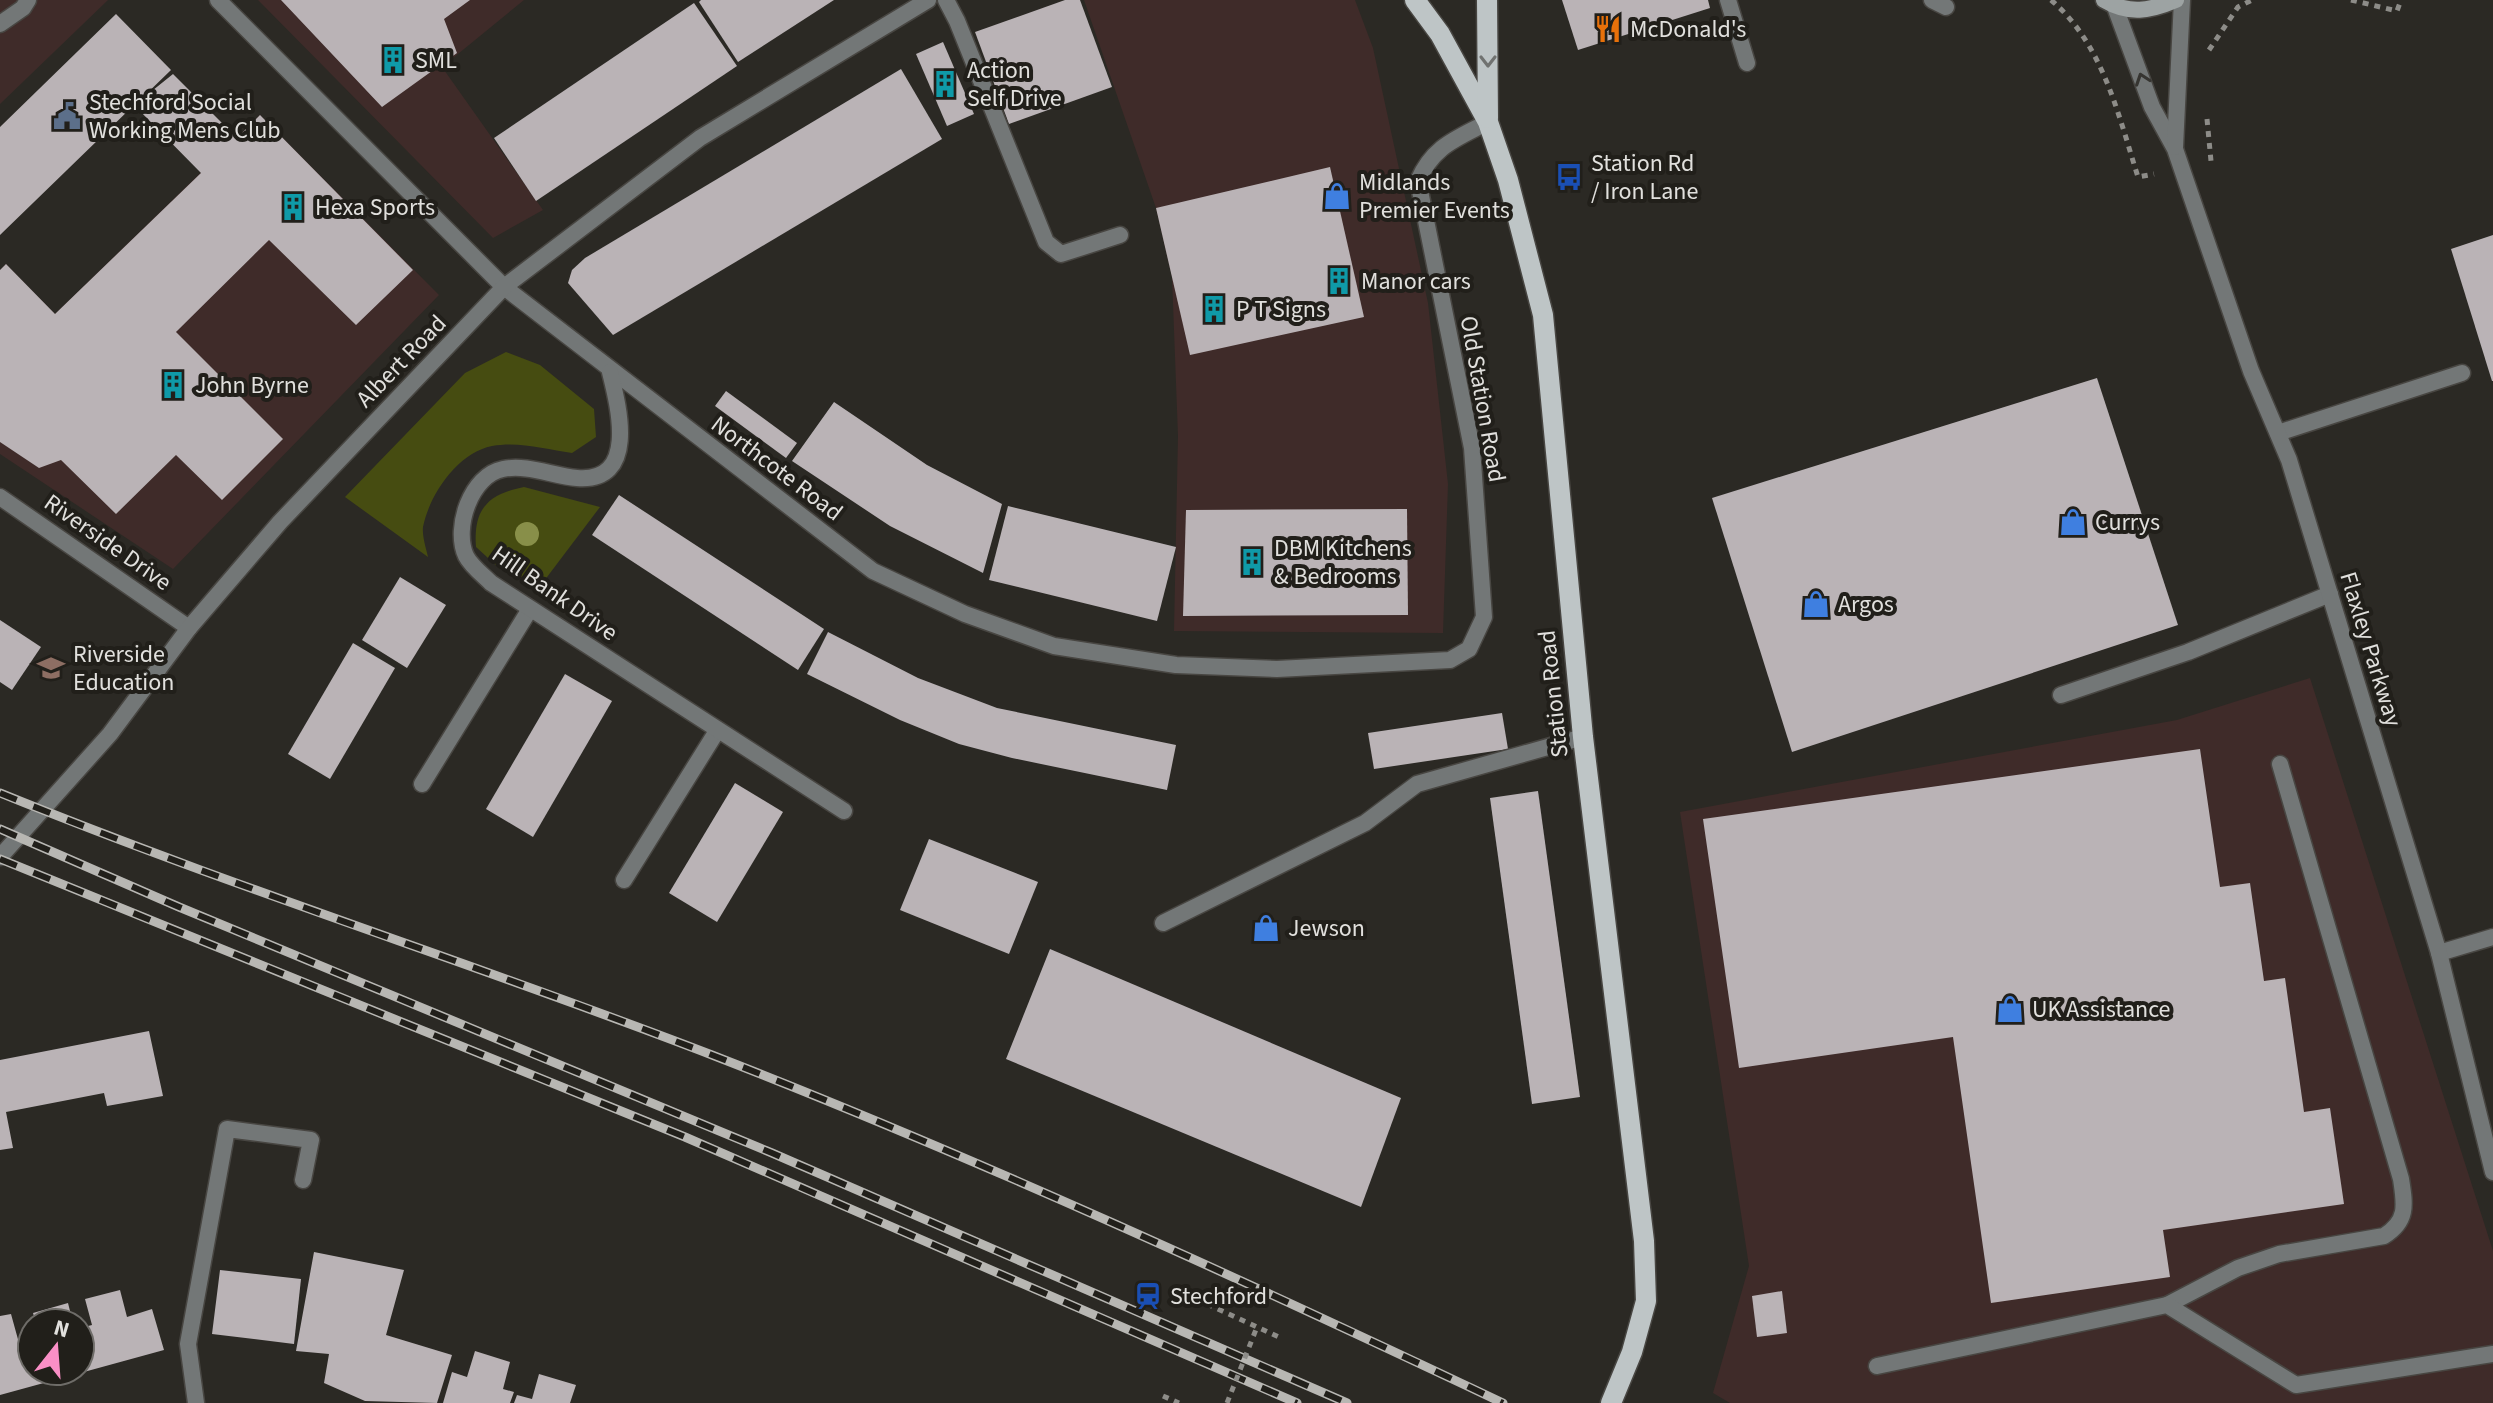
<svg xmlns="http://www.w3.org/2000/svg" width="2493" height="1403" font-family="'Source Sans 3',sans-serif">
	<style>
		.industrial { fill: #3f2b29 }
		.green { fill: #464c11 }
		.building { fill: #bab3b6 }
		.lines { fill: none; stroke-linecap: round; stroke-linejoin: round }
		.lane-casing { stroke: #484642; stroke-width: 19 }
		.street-casing { stroke: #484642; stroke-width: 19 }
		.secondary-casing { stroke: #484642; stroke-width: 19 }
		.primary-casing { stroke: #484642; stroke-width: 23 }
		.path { stroke: #8d8c88; stroke-width: 5; stroke-dasharray: 6 6; stroke-linecap: butt }
		.lane { stroke: #737777; stroke-width: 16 }
		.street { stroke: #737777; stroke-width: 16 }
		.secondary { stroke: #9da3a3; stroke-width: 16 }
		.primary { stroke: #bec5c6; stroke-width: 20 }
		.rail-casing { stroke: #b8b7b3; stroke-width: 9 }
		.rail { stroke: #211f1a; stroke-width: 6; stroke-dasharray: 18; stroke-linecap: butt }
		.path-bridge { stroke: #8d8c88; stroke-width: 5; stroke-dasharray: 6 6; stroke-linecap: butt }
		.tree { fill: #888f49 }
		.oneway { stroke: #707270 }
		.oneway2 { stroke: #363531 }
		.labels { text-anchor: middle; stroke-width: 8; stroke-linejoin: round; paint-order: stroke }
		.poi-label { font-size: 24px; fill: #e1e0dd; stroke: #211f1a; text-anchor: start }
		.street-label { font-size: 24px; fill: #e1e0dd; stroke: #211f1a }
	</style>
	<rect width="100%" height="100%" fill="#2b2924"/>
	<g class="industrial">
		<polygon points="0,0 108,0 0,104"/>
		<polygon points="258,0 524,0 442,67 543,210 493,238"/>
		<polygon points="1084,0 1355,0 1373,48 1428,303 1448,484 1443,633 1174,631 1178,436 1172,277 1156,208"/>
		<polygon points="260,115 439,295 173,569 0,454 0,270 6,264 55,314"/>
		<polygon points="2310,678 2493,1251 2493,1403 1730,1403 1713,1393 1749,1266 1680,812 2177,720"/>
	</g>
	<g class="green">
		<path d="M506 352 540 365 594 409 596 437 572 453C546 449 518 441 492 446 458 453 430 493 423 527 422 536 426 548 428 557L345 497 465 373Z"/>
		<path d="M524 487 600 507 541 585 499 568 476 547C473 509 488 494 524 487Z"/>
	</g>
	<g class="building">
		<polygon points="281,0 470,0 444,19 457,53 382,107"/>
		<polygon points="701,0 834,0 738,62 699,2"/>
		<polygon points="1065,0 1080,0 1112,87 1009,124 975,32"/>
		<polygon points="1562,0 1708,0 1710,8 1578,50"/>
		<polygon points="694,3 737,66 536,201 494,138"/>
		<polygon points="116,14 171,70 137,103 173,74 237,138 260,115 413,270 356,325 269,240 176,332 283,439 222,500 176,455 116,514 61,460 39,468 0,442 0,270 6,264 55,314 201,173 134,105 0,235 0,127"/>
		<polygon points="943,42 974,114 947,126 916,54"/>
		<polygon points="901,69 942,139 613,335 568,283 572,270 585,258"/>
		<polygon points="1330,167 1364,317 1190,355 1156,208"/>
		<polygon points="2493,235 2493,381 2492,381 2451,249"/>
		<polygon points="2097,378 2178,625 1792,752 1712,498"/>
		<polygon points="726,391 797,443 786,458 715,406"/>
		<polygon points="834,402 927,465 1002,504 983,573 890,526 792,461"/>
		<polygon points="619,495 824,629 798,670 592,535"/>
		<polygon points="1008,506 1176,547 1157,621 989,580"/>
		<polygon points="1407,509 1408,615 1183,616 1186,510"/>
		<polygon points="400,577 446,605 407,668 362,640"/>
		<polygon points="0,620 41,647 12,690 0,682"/>
		<polygon points="828,632 918,678 997,708 1176,745 1167,790 1012,758 959,744 900,720 807,674"/>
		<polygon points="353,643 395,668 330,779 288,754"/>
		<polygon points="565,674 612,701 533,837 486,809"/>
		<polygon points="1502,713 1508,749 1374,769 1368,733"/>
		<polygon points="2200,749 2220,887 2250,883 2264,981 2285,978 2304,1112 2330,1108 2344,1204 2163,1230 2170,1277 1991,1303 1953,1037 1739,1068 1703,819"/>
		<polygon points="735,783 783,812 717,922 669,893"/>
		<polygon points="1538,791 1580,1097 1532,1104 1490,798"/>
		<polygon points="929,839 1038,882 1009,954 900,910"/>
		<polygon points="1050,949 1401,1098 1361,1207 1006,1059"/>
		<polygon points="149,1031 163,1096 107,1106 104,1093 6,1112 13,1148 0,1150 0,1060"/>
		<polygon points="314,1252 404,1270 386,1335 452,1355 437,1403 365,1401 324,1383 329,1354 296,1351"/>
		<polygon points="220,1270 301,1279 294,1344 212,1334"/>
		<polygon points="120,1290 127,1317 152,1309 164,1350 0,1395 0,1316 11,1314 19,1343 32,1339 32,1371 80,1371 80,1328 92,1325 85,1299"/>
		<polygon points="1782,1291 1787,1333 1757,1337 1752,1296"/>
		<polygon points="68,1303 73,1323 36,1323 33,1313"/>
		<polygon points="475,1351 510,1362 503,1389 514,1392 510,1403 443,1403 452,1372 467,1377"/>
		<polygon points="539,1374 576,1385 570,1403 514,1403 517,1395 532,1399"/>
	</g>
	<g class="lines">
		<g class="lane-casing">
			<g id="lane">
				<polyline points="946,0 957,21 1046,242 1061,254 1120,235"/>
				<polyline points="1728,0 1747,63"/>
				<polyline points="1932,0 1946,7"/>
				<polyline points="0,24 23,8 28,0"/>
				<polyline points="2278,433 2462,373"/>
				<polyline points="0,497 189,628"/>
				<polyline points="2061,695 2188,652 2330,594"/>
				<polyline points="422,784 530,609"/>
				<polyline points="624,880 717,731"/>
				<polyline points="1163,923 1365,823 1417,784 1583,737"/>
				<polyline points="2439,953 2493,937"/>
				<path d="M2167 1305 2238 1268 2279 1254 2384 1236C2408 1221 2405 1205 2401 1179L2280 764"/>
				<polyline points="1877,1366 2167,1305 2296,1385 2493,1354"/>
			</g>
		</g>
		<g class="street-casing">
			<g id="street">
				<path d="M218 0 504 287 873 571 965 614 1054 646 1176 665 1277 669 1450 660 1469 649 1484 617 1472 448 1418 181C1433 146 1456 139 1488 122"/>
				<polyline points="2115,7 2152,107 2175,149 2251,371 2289,460 2439,953 2493,1172"/>
				<polyline points="2175,147 2182,0"/>
				<path d="M610 372C619 408 638 483 577 478 553 476 527 464 503 469 471 475 453 528 466 556 471 566 483 575 491 583L844 811"/>
				<polyline points="0,857 110,734 189,628 280,522 504,287 700,138 928,0"/>
				<polyline points="196,1403 188,1344 227,1129 311,1140 303,1180"/>
			</g>
		</g>
		<g class="secondary-casing">
			<path id="secondary" d="M2104 0C2129 15 2150 11 2176 0"/>
		</g>
		<g class="primary-casing">
			<g id="primary">
				<polyline points="1415,0 1440,34 1488,122 1508,180 1543,315 1583,737 1644,1241 1646,1301 1632,1352 1611,1403"/>
				<polyline points="1487,0 1488,118"/>
			</g>
		</g>
		<g class="path">
			<path d="M2051 0C2103 44 2118 114 2138 177L2154 174"/>
			<polyline points="2351,0 2397,11 2401,0"/>
			<polyline points="2209,50 2238,7 2252,0"/>
			<polyline points="2207,119 2211,161"/>
			<polyline points="1196,1299 1283,1339"/>
			<polyline points="1163,1396 1179,1403"/>
		</g>
		<use href="#lane" class="lane"/>
		<use href="#street" class="street"/>
		<use href="#secondary" class="secondary"/>
		<use href="#primary" class="primary"/>
		<g class="rail-casing">
			<g id="rail">
				<path d="M0 793C234 888 476 964 712 1055 980 1159 1243 1280 1503 1403"/>
				<polyline points="0,829 179,907 772,1153 1347,1403"/>
				<polyline points="0,859 685,1137 1297,1403"/>
			</g>
		</g>
		<use href="#rail" class="rail"/>
		<polyline class="path-bridge" points="1227,1403 1257,1327"/>
	</g>
	<circle class="tree" cx="527" cy="534" r="12"/>
	<defs><path id="oneway-chevron" d="M-2-3.5L2.5 0L-2 3.5" fill="none" stroke-width="1.6" stroke-linecap="round" stroke-linejoin="round" transform="scale(2)"/></defs>
	<use class="oneway" href="#oneway-chevron" transform="translate(1488 61) rotate(90)"/>
	<use class="oneway2" href="#oneway-chevron" transform="translate(2142 79) rotate(-109)"/>
	<defs>
		<g id="restaurant-bare" transform="scale(2.16)"><path d="M-5-6h1v4h1v-4h1v4h1v-4h1v5L-1.5 .5V6h-2V.5L-5-1ZM5-6V6H3V1.5H1.5Q1.5-4 5-6Z" fill="#e8710a" stroke="#211f1a" stroke-width="2.5" paint-order="stroke"/></g>
		<g id="building-bare" transform="scale(2.16)"><path d="M-4-6H4V6H1V3H-1V6H-4ZM-2.5-4.3h1.7v1.8h-1.7ZM.8-4.3h1.7v1.8H.8ZM-2.5-1h1.7V.8h-1.7ZM.8-1h1.7V.8H.8Z" fill="#0f9aa8" stroke="#211f1a" stroke-width="2.5" paint-order="stroke"/></g>
		<g id="civic-bare" transform="scale(2.16)"><path d="M-.6-6.5H3V-4.5H.6V-3L4-1V1h2V6H-6V1h2V-1L-.6-3ZM-1.2 2.5V6h2.4V2.5Z" fill="#5c6f8a" stroke="#211f1a" stroke-width="2.5" paint-order="stroke"/></g>
		<g id="bus-bare" transform="scale(2.16)"><path d="M-5-6H5V4H4V6H2V4H-2V6H-4V4H-5ZM-3.5-4V0h7V-4ZM-3.5 1.2v1.5H-2V1.2ZM2 1.2v1.5H3.5V1.2Z" fill="#1a4fb4" stroke="#211f1a" stroke-width="2.5" paint-order="stroke"/></g>
		<g id="shop-bare" transform="scale(2.16)"><path d="M-5-2.5h2.3a2.7 3.5 0 0 1 5.4 0H5L5.5 6h-11ZM-1.5-2.5h3a1.5 2.3 0 0 0-3 0Z" fill="#3f7fe0" stroke="#211f1a" stroke-width="2.5" paint-order="stroke"/></g>
		<g id="school-bare" transform="scale(2.16)"><path d="M0-5L7-2L0 1L-7-2ZM-4 1L0 2.5L4 1V4Q0 6-4 4Z" fill="#8d6e63" stroke="#211f1a" stroke-width="2.5" paint-order="stroke"/></g>
		<g id="station-bare" transform="scale(2.16)"><path d="M-3-6H3Q5-6 5-4V2Q5 4 3 4L4.5 6H3L1.5 4h-3L-3 6H-4.5L-3 4Q-5 4-5 2V-4Q-5-6-3-6ZM-3.5-4v3h7v-3ZM-3.5 1v1.5H-2V1ZM2 1v1.5H3.5V1Z" fill="#1a4fb4" stroke="#211f1a" stroke-width="2.5" paint-order="stroke"/></g>
	</defs>
	<g fill-rule="evenodd">
		<use href="#restaurant-bare" x="1608" y="29"/>
		<use href="#building-bare" x="393" y="60"/>
		<use href="#building-bare" x="945" y="84"/>
		<use href="#civic-bare" x="67" y="116"/>
		<use href="#bus-bare" x="1569" y="177"/>
		<use href="#shop-bare" x="1337" y="196"/>
		<use href="#building-bare" x="293" y="207"/>
		<use href="#building-bare" x="1339" y="281"/>
		<use href="#building-bare" x="1214" y="309"/>
		<use href="#building-bare" x="173" y="385"/>
		<use href="#shop-bare" x="2073" y="522"/>
		<use href="#building-bare" x="1252" y="562"/>
		<use href="#shop-bare" x="1816" y="604"/>
		<use href="#school-bare" x="51" y="668"/>
		<use href="#shop-bare" x="1266" y="928"/>
		<use href="#shop-bare" x="2010" y="1009"/>
		<use href="#station-bare" x="1148" y="1296"/>
	</g>
	<g class="labels">
		<g class="poi-label">
			<text x="1630" y="37">McDonald's</text>
			<text x="415" y="68">SML</text>
			<text x="967" y="78">Action<tspan x="967" dy="28">Self Drive</tspan></text>
			<text x="89" y="110">Stechford Social<tspan x="89" dy="28">Working Mens Club</tspan></text>
			<text x="1591" y="171">Station Rd<tspan x="1591" dy="28">/ Iron Lane</tspan></text>
			<text x="1359" y="190">Midlands<tspan x="1359" dy="28">Premier Events</tspan></text>
			<text x="315" y="215">Hexa Sports</text>
			<text x="1361" y="289">Manor cars</text>
			<text x="1236" y="317">P T Signs</text>
			<text x="195" y="393">John Byrne</text>
			<text x="2095" y="530">Currys</text>
			<text x="1274" y="556">DBM Kitchens<tspan x="1274" dy="28">&amp; Bedrooms</tspan></text>
			<text x="1838" y="612">Argos</text>
			<text x="73" y="662">Riverside<tspan x="73" dy="28">Education</tspan></text>
			<text x="1288" y="936">Jewson</text>
			<text x="2032" y="1017">UK Assistance</text>
			<text x="1170" y="1304">Stechford</text>
		</g>
		<g class="street-label">
			<text transform="translate(401 361) rotate(-46)" y="8">Albert Road</text>
			<text transform="translate(1483 399) rotate(80)" y="8">Old Station Road</text>
			<text transform="translate(777 468) rotate(37)" y="8">Northcote Road</text>
			<text transform="translate(108 542) rotate(35)" y="8">Riverside Drive</text>
			<text transform="translate(555 593) rotate(35)" y="8">Hill Bank Drive</text>
			<text transform="translate(2371 649) rotate(73)" y="8">Flaxley Parkway</text>
			<text transform="translate(1553 694) rotate(-96)" y="8">Station Road</text>
		</g>
	</g>
	<g transform="translate(56 1347) rotate(17)"><circle r="38" fill="#211f1a" stroke="#6e6c68" stroke-width="2"/>
	<path d="M0-6L14 30L0 20L-14 30Z" fill="#fa8fc6"/>
	<text y="-12" font-size="22" font-weight="bold" text-anchor="middle" fill="#e1e0dd">N</text>
	</g>
</svg>
